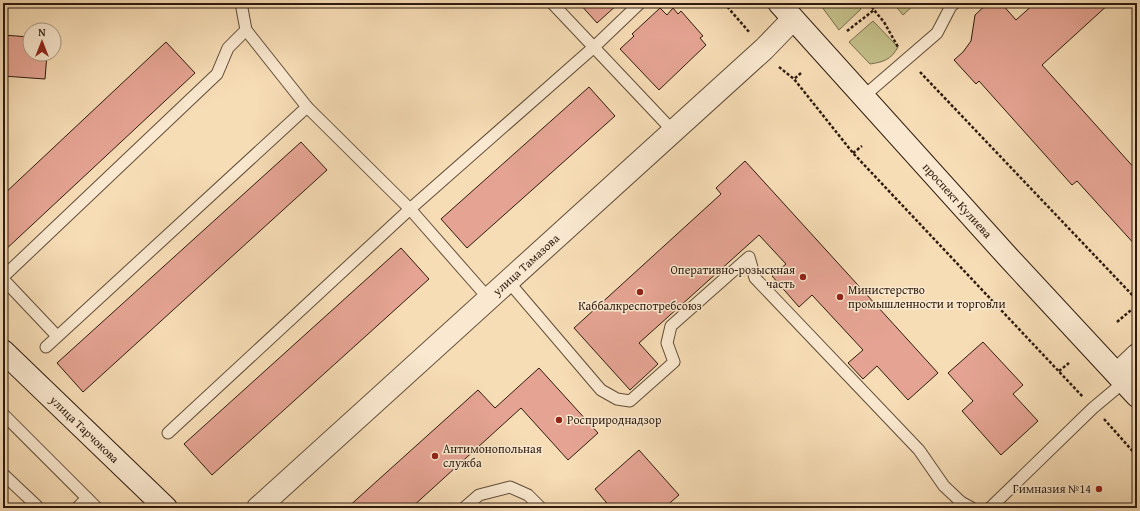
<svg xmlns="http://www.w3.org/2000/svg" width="1140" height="511" font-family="'Gentium Book Plus',serif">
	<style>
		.green { fill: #c3bf89; stroke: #786d4c }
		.building { fill: #e5a493; stroke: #2e1b0e }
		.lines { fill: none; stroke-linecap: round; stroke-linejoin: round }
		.lane-casing { stroke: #604c38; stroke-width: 13 }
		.street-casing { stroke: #604c38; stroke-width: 24 }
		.secondary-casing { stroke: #2e1b0e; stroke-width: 24 }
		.path { stroke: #2e1b0e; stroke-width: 2.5; stroke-dasharray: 3 2; stroke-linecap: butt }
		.lane { stroke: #fae9d0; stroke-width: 11 }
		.street { stroke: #fae9d0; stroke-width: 22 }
		.secondary { stroke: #fae9d0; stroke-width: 22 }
		.poi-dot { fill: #8f2418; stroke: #fae9d0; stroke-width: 1.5 }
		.labels { text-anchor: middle; stroke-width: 3; stroke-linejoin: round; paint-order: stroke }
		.street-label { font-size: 12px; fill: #2e1b0e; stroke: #fae9d0 }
		.poi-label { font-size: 12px; fill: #2e1b0e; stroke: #fae9d0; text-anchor: start }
	</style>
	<rect width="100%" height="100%" fill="#f7ddb6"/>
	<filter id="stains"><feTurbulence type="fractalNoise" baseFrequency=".005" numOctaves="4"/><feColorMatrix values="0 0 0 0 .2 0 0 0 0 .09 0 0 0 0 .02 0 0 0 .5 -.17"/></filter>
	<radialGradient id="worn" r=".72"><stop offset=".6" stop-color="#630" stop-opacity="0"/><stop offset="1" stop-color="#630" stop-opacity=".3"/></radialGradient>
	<g class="green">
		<polygon points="819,3 856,3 861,9 839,30"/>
		<polygon points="893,3 916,3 903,15"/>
		<path d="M873 21 898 47C891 60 883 62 870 64L849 42Z"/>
	</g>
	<g class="building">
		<polygon points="579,3 619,3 597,23"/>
		<polygon points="988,3 1001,3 1016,20 1035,3 1110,3 1042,65 1137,171 1137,247 1077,181 1072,185 979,81 976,84 954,60 963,52 971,41 975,15"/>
		<polygon points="660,8 667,15 673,8 678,14 681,11 703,36 700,38 706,45 659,90 620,49 634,36 632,34"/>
		<polygon points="3,35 30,37 30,54 47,54 45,79 3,76"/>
		<polygon points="166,42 195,73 3,252 3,195"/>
		<polygon points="589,87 615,116 467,248 441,219"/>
		<polygon points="301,142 327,170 83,392 57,363"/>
		<polygon points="745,161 938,373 908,400 877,366 863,379 848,363 863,350 812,295 799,307 772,276 786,264 759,235 639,343 658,364 630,390 574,328 721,194 716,188"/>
		<polygon points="401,248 429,279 212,475 184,444"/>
		<polygon points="983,342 1023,385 1013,394 1038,421 1001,455 962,411 973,401 948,373"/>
		<polygon points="539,368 598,433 568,460 521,408 411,508 347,508 478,390 495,408"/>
		<polygon points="639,450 679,495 664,508 611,508 595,489"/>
	</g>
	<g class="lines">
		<g class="lane-casing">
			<g id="lane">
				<polyline points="241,3 246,30 307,107 410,209 489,299"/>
				<polyline points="552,3 673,131"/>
				<polyline points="864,96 937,33 951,6 955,3"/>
				<polyline points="3,277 217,74 228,48 246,30"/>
				<polyline points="3,279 57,336"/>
				<polyline points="508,281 601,390 617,399 630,401 674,362 667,343 671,326 749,257 755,278 919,450 944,486 961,502 972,508"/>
				<polyline points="46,347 307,107"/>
				<polyline points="3,414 97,508"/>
				<polyline points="168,433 410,209 594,47 640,3"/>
				<polyline points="3,474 37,506 35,508"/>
				<polyline points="77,508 87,498"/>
				<polyline points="464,508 479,495 510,487 528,495 541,508"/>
				<polyline points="990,508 1093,408 1124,382"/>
			</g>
		</g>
		<g class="street-casing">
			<g id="street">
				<polyline points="1117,374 1137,355"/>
				<path id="s1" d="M258 508 764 49 793 19"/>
			</g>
		</g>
		<g class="secondary-casing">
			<g id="secondary">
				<path id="s2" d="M779 3 1009 258 1137 396"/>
				<path id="s3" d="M3 351 166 508"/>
			</g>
		</g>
		<g class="path">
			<polyline points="724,3 750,33"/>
			<polyline points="869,3 874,10"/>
			<polyline points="847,31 874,10 884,22 898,47"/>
			<polyline points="779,67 794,79"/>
			<polyline points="920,72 1137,300"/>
			<polyline points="801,73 794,79 853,153 1083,397"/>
			<polyline points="853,153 862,146"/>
			<polyline points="1117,322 1137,305"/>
			<polyline points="1059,371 1069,363"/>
			<polyline points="1104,419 1137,456"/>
		</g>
		<use href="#lane" class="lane"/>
		<use href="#street" class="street"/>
		<use href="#secondary" class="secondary"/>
	</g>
	<g class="poi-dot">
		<circle cx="803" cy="277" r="4"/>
		<circle cx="640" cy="292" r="4"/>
		<circle cx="840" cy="297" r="4"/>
		<circle cx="559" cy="420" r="4"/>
		<circle cx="435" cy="456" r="4"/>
		<circle cx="1099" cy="489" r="4"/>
	</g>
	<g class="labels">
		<g class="street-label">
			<text dy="4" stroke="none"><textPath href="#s2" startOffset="266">проспект Кулиева</textPath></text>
			<text dy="4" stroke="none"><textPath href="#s1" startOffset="362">улица Тамазова</textPath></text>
			<text dy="4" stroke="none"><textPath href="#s3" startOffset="113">улица Тарчокова</textPath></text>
		</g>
		<g class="poi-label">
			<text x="795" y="274" text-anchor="end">Оперативно-розыскная<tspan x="795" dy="14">часть</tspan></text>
			<text x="848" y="294">Министерство<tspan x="848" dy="14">промышленности и торговли</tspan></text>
			<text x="640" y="310" text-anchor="middle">Каббалкреспотребсоюз</text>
			<text x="567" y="424">Росприроднадзор</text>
			<text x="443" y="453">Антимонопольная<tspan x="443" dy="14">служба</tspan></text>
			<text x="1091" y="493" text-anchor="end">Гимназия №14</text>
		</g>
	</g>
	<rect width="1140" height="511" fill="none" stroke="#f7ddb6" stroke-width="16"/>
	<rect x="4" y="4" width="1132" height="503" fill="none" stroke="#2e1b0e" stroke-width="2"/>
	<rect x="8" y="8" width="1124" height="495" fill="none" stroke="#2e1b0e"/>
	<g transform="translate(42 42)"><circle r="19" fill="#fae9d0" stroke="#a89782"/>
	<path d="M0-3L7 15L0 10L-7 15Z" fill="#8f2418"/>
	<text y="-6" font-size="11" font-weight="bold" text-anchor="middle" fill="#2e1b0e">N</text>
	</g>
	<rect width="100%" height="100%" filter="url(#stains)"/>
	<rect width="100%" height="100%" fill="url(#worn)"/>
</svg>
